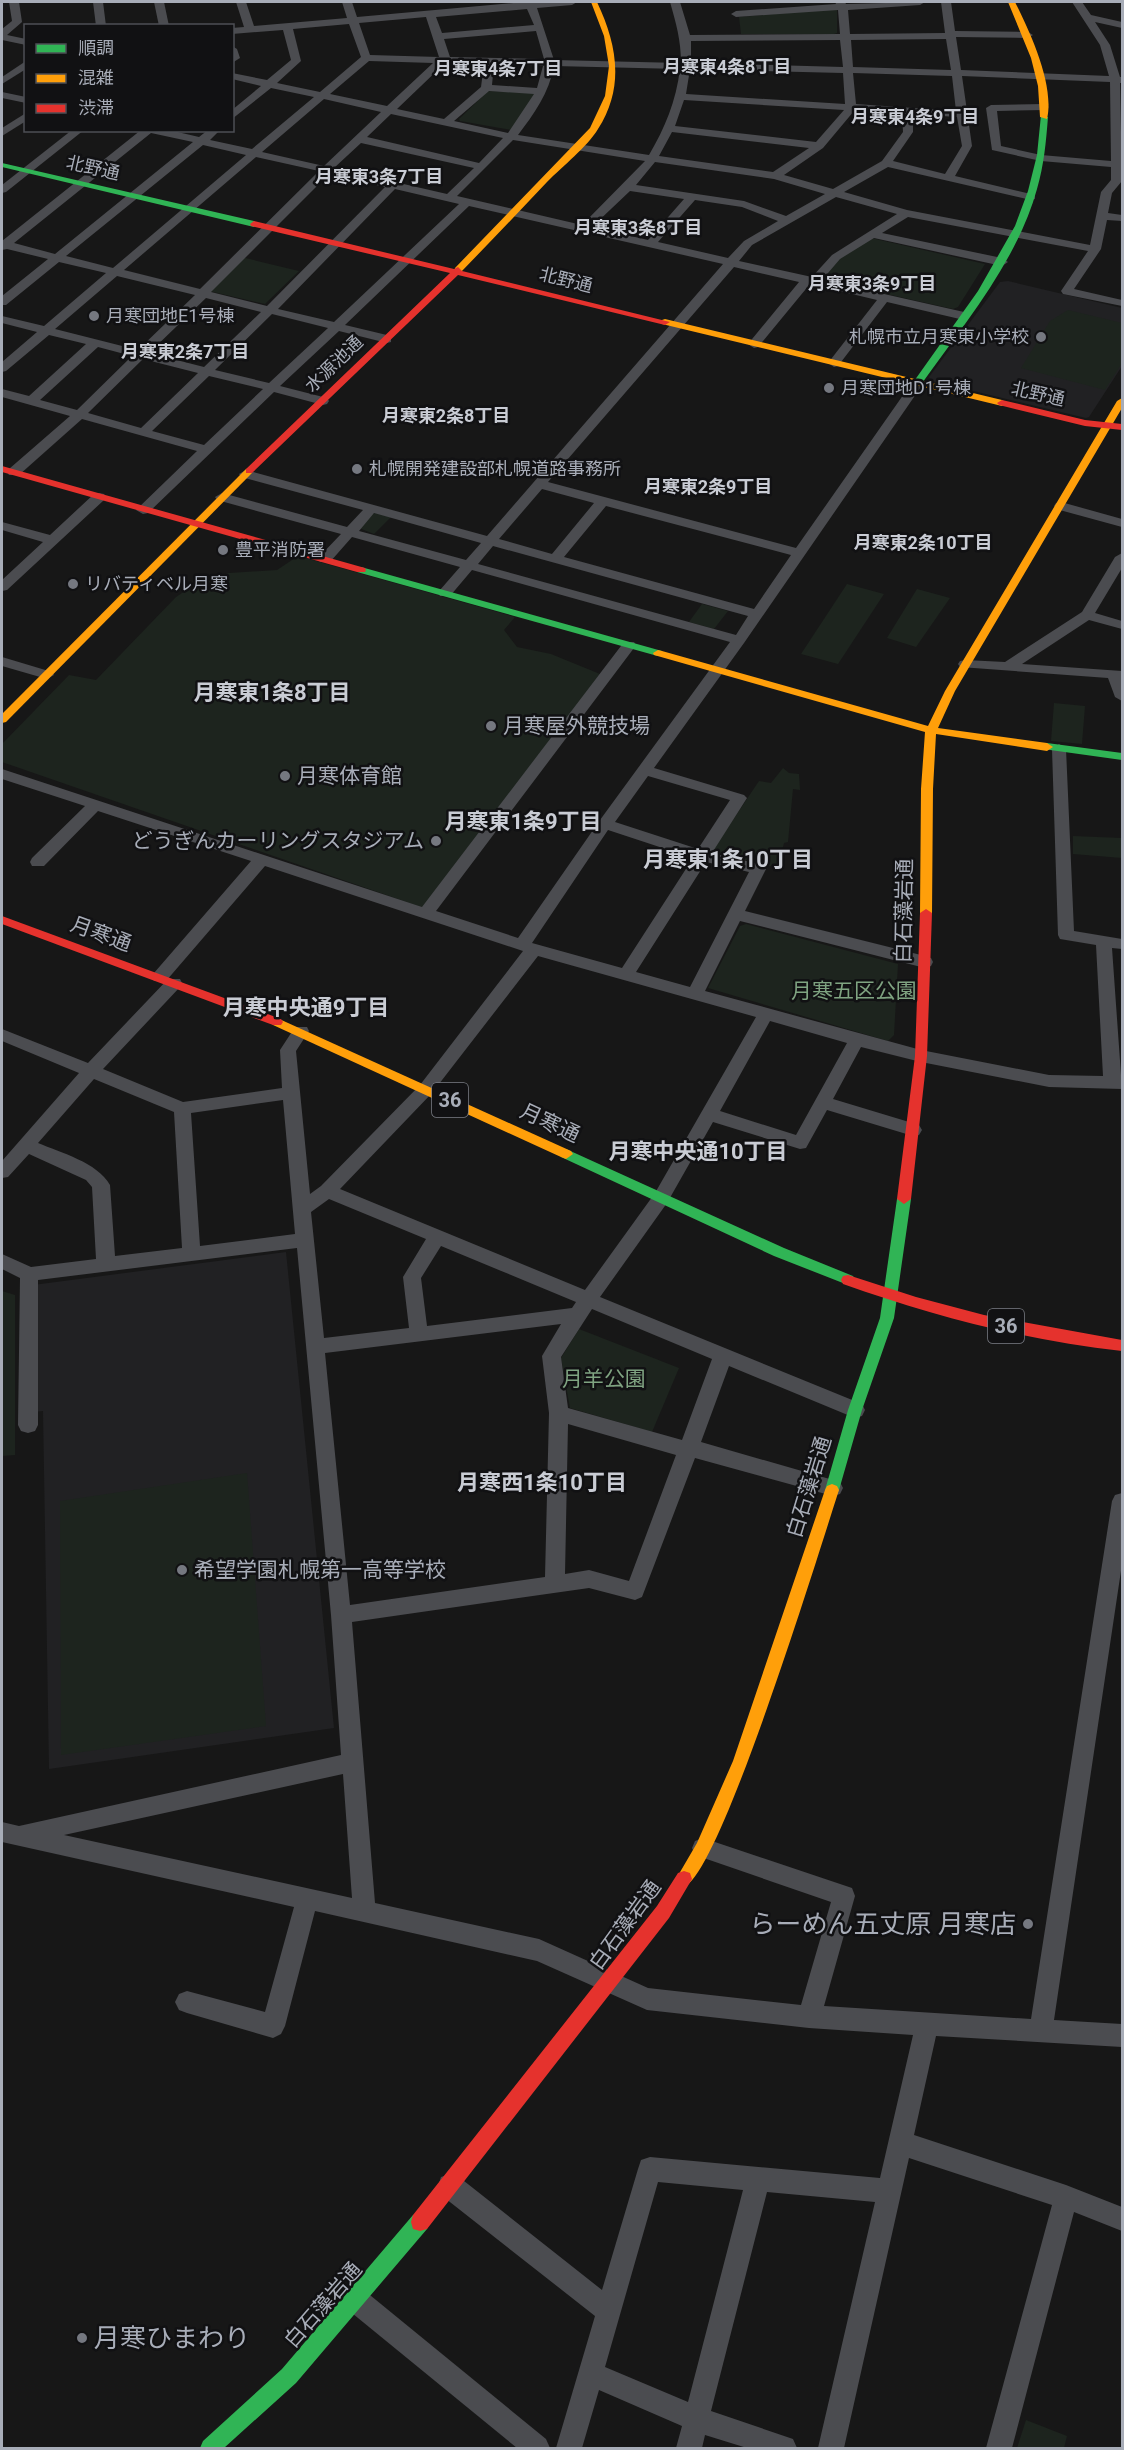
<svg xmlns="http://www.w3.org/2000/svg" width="1124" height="2450" font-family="Roboto,'Noto Sans JP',sans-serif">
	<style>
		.built { fill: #212123 }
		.green { fill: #1d241e }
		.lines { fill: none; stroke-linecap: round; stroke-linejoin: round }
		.street { fill: #4b4c50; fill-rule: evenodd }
		.fast { fill: #30b455; fill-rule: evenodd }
		.slow { fill: #ff9f0a; fill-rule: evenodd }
		.jam { fill: #e5322d; fill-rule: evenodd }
		.poi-dot { fill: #757880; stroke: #111113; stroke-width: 2 }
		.labels { text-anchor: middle; stroke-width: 5; stroke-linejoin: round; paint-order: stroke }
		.far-neighbourhood-label { font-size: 18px; font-weight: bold; fill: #c9ccd4; stroke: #111113 }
		.far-street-label { font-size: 18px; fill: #a8adb8; stroke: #111113 }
		.far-poi-label { font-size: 18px; fill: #a8adb8; stroke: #111113; text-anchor: start }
		.shield { fill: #111113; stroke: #7b7e86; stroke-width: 1.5 }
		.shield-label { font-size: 20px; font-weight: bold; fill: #a8adb8 }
		.poi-label { font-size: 21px; fill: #a8adb8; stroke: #111113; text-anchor: start }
		.street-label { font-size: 21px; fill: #a8adb8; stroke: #111113 }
		.park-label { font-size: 21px; fill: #7fa381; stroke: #111113 }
		.neighbourhood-label { font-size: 22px; font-weight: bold; fill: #c9ccd4; stroke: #111113 }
		.near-poi-label { font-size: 26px; fill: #a8adb8; stroke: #111113; text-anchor: end }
	</style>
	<rect width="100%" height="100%" fill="#171717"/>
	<g class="built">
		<polygon points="1008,281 1122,308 1122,366 1089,417 1086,418 932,381 929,377 1000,282"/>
		<polygon points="286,1252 334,1728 49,1769 43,1411 34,1412 33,1285"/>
	</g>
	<g class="green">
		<polygon points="837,9 837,33 834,34 741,34 739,17"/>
		<polygon points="488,91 534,93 535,94 511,130 460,121 459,119"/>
		<polygon points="871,238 985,264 958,307 953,309 820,279 836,260"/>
		<polygon points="241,257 299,271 265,304 209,291"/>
		<polygon points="1068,310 1122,323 1122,363 1105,390 1021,368 1050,321"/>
		<polygon points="375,513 391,517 374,534 359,528 371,514"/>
		<polygon points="298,556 515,617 504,630 517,647 551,654 600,674 424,908 2,762 2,744 69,675 96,680 176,597 197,583 229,573 277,570"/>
		<polygon points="847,584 884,594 838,664 801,654"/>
		<polygon points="917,589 950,598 916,647 887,638"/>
		<polygon points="702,604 728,611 714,629 689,622"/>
		<polygon points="1054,703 1085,706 1082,744 1051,741"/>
		<polygon points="783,768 789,773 799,774 800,790 793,789 788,842 784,843 778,866 768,866 716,852 714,848 759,781 771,783"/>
		<polygon points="1073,836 1122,838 1122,858 1073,854"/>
		<polygon points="746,924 898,964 894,1035 888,1041 708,988 740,926"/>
		<polygon points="2,1291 15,1295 15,1455 2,1456"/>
		<polygon points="579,1329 679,1368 652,1432 570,1408 561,1358"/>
		<polygon points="247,1473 266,1726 61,1755 60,1501"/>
		<polygon points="1026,2420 1067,2436 1064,2448 1017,2448"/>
	</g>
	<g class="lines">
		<g class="street">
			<polygon points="9,2 19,2 22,22 7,35 26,39 26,45 2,40 2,29 12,21"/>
			<polygon points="93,2 103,2 106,26 96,26"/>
			<polygon points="154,2 164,2 169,26 159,26"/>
			<path d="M236 2H246L254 26 347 18 342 2H352L357 17 524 2H577L572 5 537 8 554 60 681 63C681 40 676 23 670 2H680L690 35 840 34 838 10 736 17 731 14 736 11 836 4 835 2H845L846 4 925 2 920 5 848 10 850 34 945 33 941 2H951L955 31 1028 32 1033 35 1028 38 956 37 961 70 1109 76 1100 45 1072 2H1082L1091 15 1122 22V28L1095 22 1110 45 1120 77H1122V83H1120L1122 181 1112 193 1108 213 1122 215V221L1107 220 1101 249 1074 289 1122 300V306L1063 294 1061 291 1088 251 908 217 882 233 1002 258 1008 262 1002 266 874 238 840 259 822 280 964 312 970 316 964 320 887 302 838 366 834 367 828 363 877 300 810 284 758 347 754 348 748 344 799 282 734 267 548 482 796 548 913 381H921L923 384 744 643 654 768 744 795 747 798 712 853 764 865 766 869 745 911 925 956 931 958 933 962 931 966 925 968 740 921 705 991 921 1050 1049 1075 1103 1076 1096 945 1060 939 1058 935 1052 749 1059 744 1066 749 1074 931 1122 939V949L1112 948 1122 1089 1049 1087 921 1062 861 1047 833 1099 919 1125 922 1130 919 1135 913 1136 827 1110 806 1148 800 1149 713 1122 667 1203 600 1297 862 1404 865 1410 862 1416 855 1418 729 1366 701 1442 840 1482 843 1488 840 1494 833 1496 695 1458 642 1597 635 1600 589 1588 352 1622 375 1903 539 1939 648 1988 801 2005 831 1902 695 1855 692 1848 695 1841 703 1838 852 1888 855 1896 824 2006 1031 2019 1112 1501 1115 1495 1122 1493V1564L1054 2020 1122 2024V2047L936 2036 914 2135 1066 2185 1122 2207V2231L1074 2212 1012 2448H986L1052 2205 909 2158 844 2448H818L875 2202 767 2192 711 2411 793 2439 797 2448H747L705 2435 702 2448H676L682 2426 599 2390 582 2448H556L595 2316 441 2195 438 2186 441 2177 450 2174 459 2177 602 2290 638 2169 641 2160 650 2157 880 2178 913 2035 809 2028 647 2010 537 1961 315 1911 285 2026 281 2034 273 2038 187 2013 179 2010 175 2002 179 1994 187 1991 265 2012 294 1907 2 1842V1822L19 1826 341 1755 331 1615 297 1248 38 1280V1425L35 1431 28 1433 21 1431 18 1425 20 1278 2 1269V1254L31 1267 96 1259 92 1187 86 1180 29 1154 8 1177 2 1178V1161L79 1073 2 1041V1029L88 1063 168 979H180L182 983 180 987 103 1069 183 1102 282 1088 280 1050 295 1027H307L309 1031 296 1051 310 1194 321 1186 420 1085 523 951 265 866 166 981H154L152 977 154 973 251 861 98 811 44 866H32L30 862 32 858 85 806 2 779V769L422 907 624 642H634L636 645 634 648 436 911 518 938 600 820 730 642 472 570 450 596H440L438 593 440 590 460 567 352 537 330 562H320L318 559 320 556 341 534 217 500 215 497 222 493 347 527 363 510 241 477 239 474 246 470 487 536 723 264 469 206 345 325 391 336V342L387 343 339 331 280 386 327 398 329 401 327 404 323 405 274 392 148 513 143 514 136 510 197 451 82 419 19 475H9L7 472 9 469 70 416 2 397V389L29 396 86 344 49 335 6 371 2 372V362L37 332 2 323V316L44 326 106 273 59 262 6 305H2V296L48 259 7 249 2 250V241L141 130H169L199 137 208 130H220L210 140 252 149 314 97 271 88 232 119V110L261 86 232 79V73L267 80 291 60 283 30 232 34V28L244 27ZM527 9 534 25 442 33 436 17ZM426 17 439 57 370 55 359 23ZM349 24 361 57 320 92 277 83 301 61 293 29ZM536 31 544 59 450 57 444 39ZM946 39 951 70 853 67 851 40ZM840 40 843 67 691 63V41ZM369 61 433 63 387 106 330 94ZM445 63 484 64 481 87 444 119 397 109ZM494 64 543 66 537 88 492 85ZM554 66 680 69C676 101 665 128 649 155L518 135C534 114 549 93 554 66ZM690 69 843 73 845 104 686 94ZM853 73 952 76 956 111 856 104ZM962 76 1110 82 1111 161 1041 155 1001 146 997 111 1044 110 1049 107 1044 104 991 105 986 108 992 150 1041 161 1111 167V180L1101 192 1090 245 907 210 844 192 888 167 1031 200 1035 199V195L955 176 972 146ZM489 91 534 94 508 133 454 121ZM324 99 381 112 324 166 262 152ZM684 100 844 110 816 142 675 126ZM854 111 902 114 903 132 882 161 833 189 784 175 823 148ZM391 114 503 138 479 163 367 137ZM913 114 957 117 962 146 945 174 893 161 913 132ZM672 132 809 148 773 172 659 156ZM151 133 193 142 55 254 14 243ZM513 140 645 161 582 225 457 196ZM361 143 474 168 447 194 334 168ZM203 145 246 155 113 268 66 256ZM256 157 319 171 200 289 124 270ZM655 162 774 179 825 194 786 216 744 201 636 185ZM329 174 385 187 267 306 211 292ZM395 189 459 204 334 322 278 309ZM630 191 684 199 648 240 592 227ZM836 197 897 214 832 255 812 277 739 261 752 245ZM695 200 742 207 778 221 744 241 728 258 658 242ZM117 276 195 295 138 350 55 329ZM206 298 261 312 204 367 149 353ZM272 314 328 328 269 383 215 370ZM98 347 132 356 77 410 40 400ZM143 359 198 373 141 428 88 413ZM209 376 263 389 204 445 152 431ZM542 489 594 503 552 554 499 539ZM606 506 791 555 754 609 564 557ZM374 513 481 543 466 560 359 531ZM493 546 748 616 736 635 478 564ZM648 776 730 800 698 849 615 822ZM608 830 693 858 622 968 532 943ZM706 862 749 872 690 987 636 972ZM538 956 756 1017 655 1193 585 1290 340 1189 432 1093ZM770 1021 847 1043 796 1135 720 1111ZM94 1079 174 1112 182 1248 115 1256 110 1185C97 1162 61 1153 38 1143ZM283 1100 295 1234 200 1246 191 1113ZM329 1199 426 1239 403 1277 409 1328 324 1338 311 1212ZM441 1246 576 1302 572 1308 427 1326 421 1278ZM592 1309 712 1359 682 1440 568 1408 561 1357ZM561 1324 542 1356 549 1413 545 1577 350 1605 325 1353ZM568 1424 676 1455 629 1581 589 1570 565 1574ZM343 1774 352 1898 64 1835ZM658 2182 743 2190 688 2402 605 2367Z"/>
			<polygon points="232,46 237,49 240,58 232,63"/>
			<polygon points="26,61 26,69 2,84 2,77"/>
			<polygon points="2,92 26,97 26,103 2,98"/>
			<polygon points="26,113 26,121 2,136 2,128"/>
			<polygon points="72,130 84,130 6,192 2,193 2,185"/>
			<polygon points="99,493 104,494 106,497 104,500 7,590 2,591 2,580 43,542 2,530 2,522 50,535 94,494"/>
			<polygon points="1061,502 1122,519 1122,527 1056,509 1054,506 1056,503"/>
			<polygon points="1122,553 1122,568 1095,613 1122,621 1122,629 1089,620 1022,664 1122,671 1122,701 1115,697 1108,678 960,667 958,664 960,661 965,660 1005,662 1082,612 1115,557"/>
			<polygon points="2,657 52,672 54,675 47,679 2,666"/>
			<polygon points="356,2287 365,2291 546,2439 550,2448 517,2448 347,2309 343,2300 347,2291"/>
		</g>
		<g class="fast">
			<path d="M1041 115 1048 117C1046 142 1044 165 1037 189 1017 262 963 325 920 386H914L912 384 978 291 1015 226 1028 191 1037 155Z"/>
			<polygon points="2,163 254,221 258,224 254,227 2,167"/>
			<polygon points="361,567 662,651 663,653 658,656 654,655 357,572 357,568"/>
			<polygon points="1047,743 1122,753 1122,760 1043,749 1041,747"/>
			<polygon points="566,1149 784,1248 853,1276 855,1280 853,1284 848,1285 774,1256 561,1157 559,1154"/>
			<polygon points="904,1194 911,1199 894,1318 862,1410 839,1490 837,1494 832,1496 827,1494 825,1490 848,1410 880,1318 897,1199"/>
			<polygon points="420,2213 427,2215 429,2222 427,2229 296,2383 224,2448 200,2448 203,2441 282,2369 413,2215"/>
		</g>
		<g class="slow">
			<path d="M591 2H597C617 44 625 87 598 129 587 147 563 166 547 182 519 212 490 242 461 272H455V268L590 128 605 96 609 66 604 36Z"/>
			<path d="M1008 2H1015C1030 32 1055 85 1047 119L1040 117 1038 86 1031 58Z"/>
			<polygon points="665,319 1002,400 1007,403 1002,406 662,324 662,320"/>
			<polygon points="1122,398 1122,408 955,691 938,728 1047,743 1053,747 1047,751 936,734 933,789 932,913 930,916 922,916 920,913 921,789 925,732 654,655 653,653 658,650 662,651 928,726 945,691 1117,401"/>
			<polygon points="249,468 252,469 252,473 6,722 2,723 2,714 246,469"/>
			<polygon points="277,1018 571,1151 573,1154 566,1159 561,1157 273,1025 271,1022 273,1019"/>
			<path d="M832 1484 837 1486 839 1490C821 1545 721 1873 684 1887L678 1885 676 1879 697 1843 733 1761 825 1490 827 1486Z"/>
		</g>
		<g class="jam">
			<polygon points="254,221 454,269 458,267 462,271 670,322 665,325 458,275 252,473 246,473 246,469 450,273 251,226 250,224"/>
			<polygon points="1002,400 1085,420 1122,424 1122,430 1085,426 999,405 997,403"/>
			<polygon points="2,466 365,568 366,570 365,572 357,572 2,472"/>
			<polygon points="926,909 932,913 927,1056 911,1199 904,1204 897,1199 915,1056 920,913"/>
			<polygon points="2,916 281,1019 283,1022 281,1025 273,1025 2,924"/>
			<path d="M848 1275 916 1297 984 1315 1122 1340V1351C1028 1341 933 1316 843 1284L841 1280 843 1276Z"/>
			<polygon points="684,1871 690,1873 692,1879 669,1918 427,2229 420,2231 413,2229 411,2222 413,2215 657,1906 678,1873"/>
		</g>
	</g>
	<g class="poi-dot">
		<circle cx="94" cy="316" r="6"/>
		<circle cx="1041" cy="337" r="6"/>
		<circle cx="829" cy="388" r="6"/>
		<circle cx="357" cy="469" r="6"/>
		<circle cx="223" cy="550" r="6"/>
		<circle cx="73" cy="584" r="6"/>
		<circle cx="491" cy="726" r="6"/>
		<circle cx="285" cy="776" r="6"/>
		<circle cx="436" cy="841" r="6"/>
		<circle cx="182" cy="1570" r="6"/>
		<circle cx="1028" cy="1924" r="6"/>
		<circle cx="82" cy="2338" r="6"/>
	</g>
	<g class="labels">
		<g class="far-neighbourhood-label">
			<text x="727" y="73">月寒東4条8丁目</text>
			<text x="498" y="75">月寒東4条7丁目</text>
			<text x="915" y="123">月寒東4条9丁目</text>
			<text x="379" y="183">月寒東3条7丁目</text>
			<text x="638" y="234">月寒東3条8丁目</text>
			<text x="872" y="290">月寒東3条9丁目</text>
			<text x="185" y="358">月寒東2条7丁目</text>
			<text x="446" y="422">月寒東2条8丁目</text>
			<text x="708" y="493">月寒東2条9丁目</text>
			<text x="923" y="549">月寒東2条10丁目</text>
		</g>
		<g class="far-street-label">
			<text transform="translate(93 168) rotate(13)" y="6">北野通</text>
			<text transform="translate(566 280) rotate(14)" y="6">北野通</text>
			<text transform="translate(334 364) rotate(-44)" y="6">水源池通</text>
			<text transform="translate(1038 394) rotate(13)" y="6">北野通</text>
		</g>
		<g class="far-poi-label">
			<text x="106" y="322">月寒団地E1号棟</text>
			<text x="1029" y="343" text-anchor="end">札幌市立月寒東小学校</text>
			<text x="841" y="394">月寒団地D1号棟</text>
			<text x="369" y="475">札幌開発建設部札幌道路事務所</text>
			<text x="235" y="556">豊平消防署</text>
			<text x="85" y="590">リバティベル月寒</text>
		</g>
		<g class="shield">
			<rect x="432" y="1083" width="36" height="34" rx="4.5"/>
			<rect x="988" y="1309" width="36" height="34" rx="4.5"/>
		</g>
		<g class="shield-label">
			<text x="450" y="1107">36</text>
			<text x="1006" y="1333">36</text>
		</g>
		<g class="poi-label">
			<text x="503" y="733">月寒屋外競技場</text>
			<text x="297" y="783">月寒体育館</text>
			<text x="424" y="848" text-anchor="end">どうぎんカーリングスタジアム</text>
			<text x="194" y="1577">希望学園札幌第一高等学校</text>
		</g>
		<g class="street-label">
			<text transform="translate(904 911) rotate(-89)" y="7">白石藻岩通</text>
			<text transform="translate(101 934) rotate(20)" y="7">月寒通</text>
			<text transform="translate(550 1123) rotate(25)" y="7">月寒通</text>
			<text transform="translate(809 1487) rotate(-73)" y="7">白石藻岩通</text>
			<text transform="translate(625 1925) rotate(-54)" y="7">白石藻岩通</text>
			<text transform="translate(323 2305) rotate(-49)" y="7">白石藻岩通</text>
		</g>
		<g class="park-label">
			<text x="854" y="998">月寒五区公園</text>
			<text x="604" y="1386">月羊公園</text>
		</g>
		<g class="neighbourhood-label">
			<text x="272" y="700">月寒東1条8丁目</text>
			<text x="523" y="829">月寒東1条9丁目</text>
			<text x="728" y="867">月寒東1条10丁目</text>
			<text x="306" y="1015">月寒中央通9丁目</text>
			<text x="698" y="1159">月寒中央通10丁目</text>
			<text x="542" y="1490">月寒西1条10丁目</text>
		</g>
		<g class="near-poi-label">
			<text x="1016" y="1933">らーめん五丈原 月寒店</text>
			<text x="94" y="2347" text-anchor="start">月寒ひまわり</text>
		</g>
	</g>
	<rect width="1124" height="2450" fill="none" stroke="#a8adb8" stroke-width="6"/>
	<rect x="24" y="24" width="210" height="108" fill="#111113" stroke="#4d4f55" stroke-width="1.5"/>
	<rect x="36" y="44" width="30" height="9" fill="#30b455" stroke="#4d4f55" stroke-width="1.5"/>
	<text x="78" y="54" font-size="18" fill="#a8adb8">順調</text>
	<rect x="36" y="74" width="30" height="9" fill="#ff9f0a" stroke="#4d4f55" stroke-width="1.5"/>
	<text x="78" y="84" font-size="18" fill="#a8adb8">混雑</text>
	<rect x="36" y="104" width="30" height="9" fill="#e5322d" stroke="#4d4f55" stroke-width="1.5"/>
	<text x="78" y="114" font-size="18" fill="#a8adb8">渋滞</text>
</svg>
